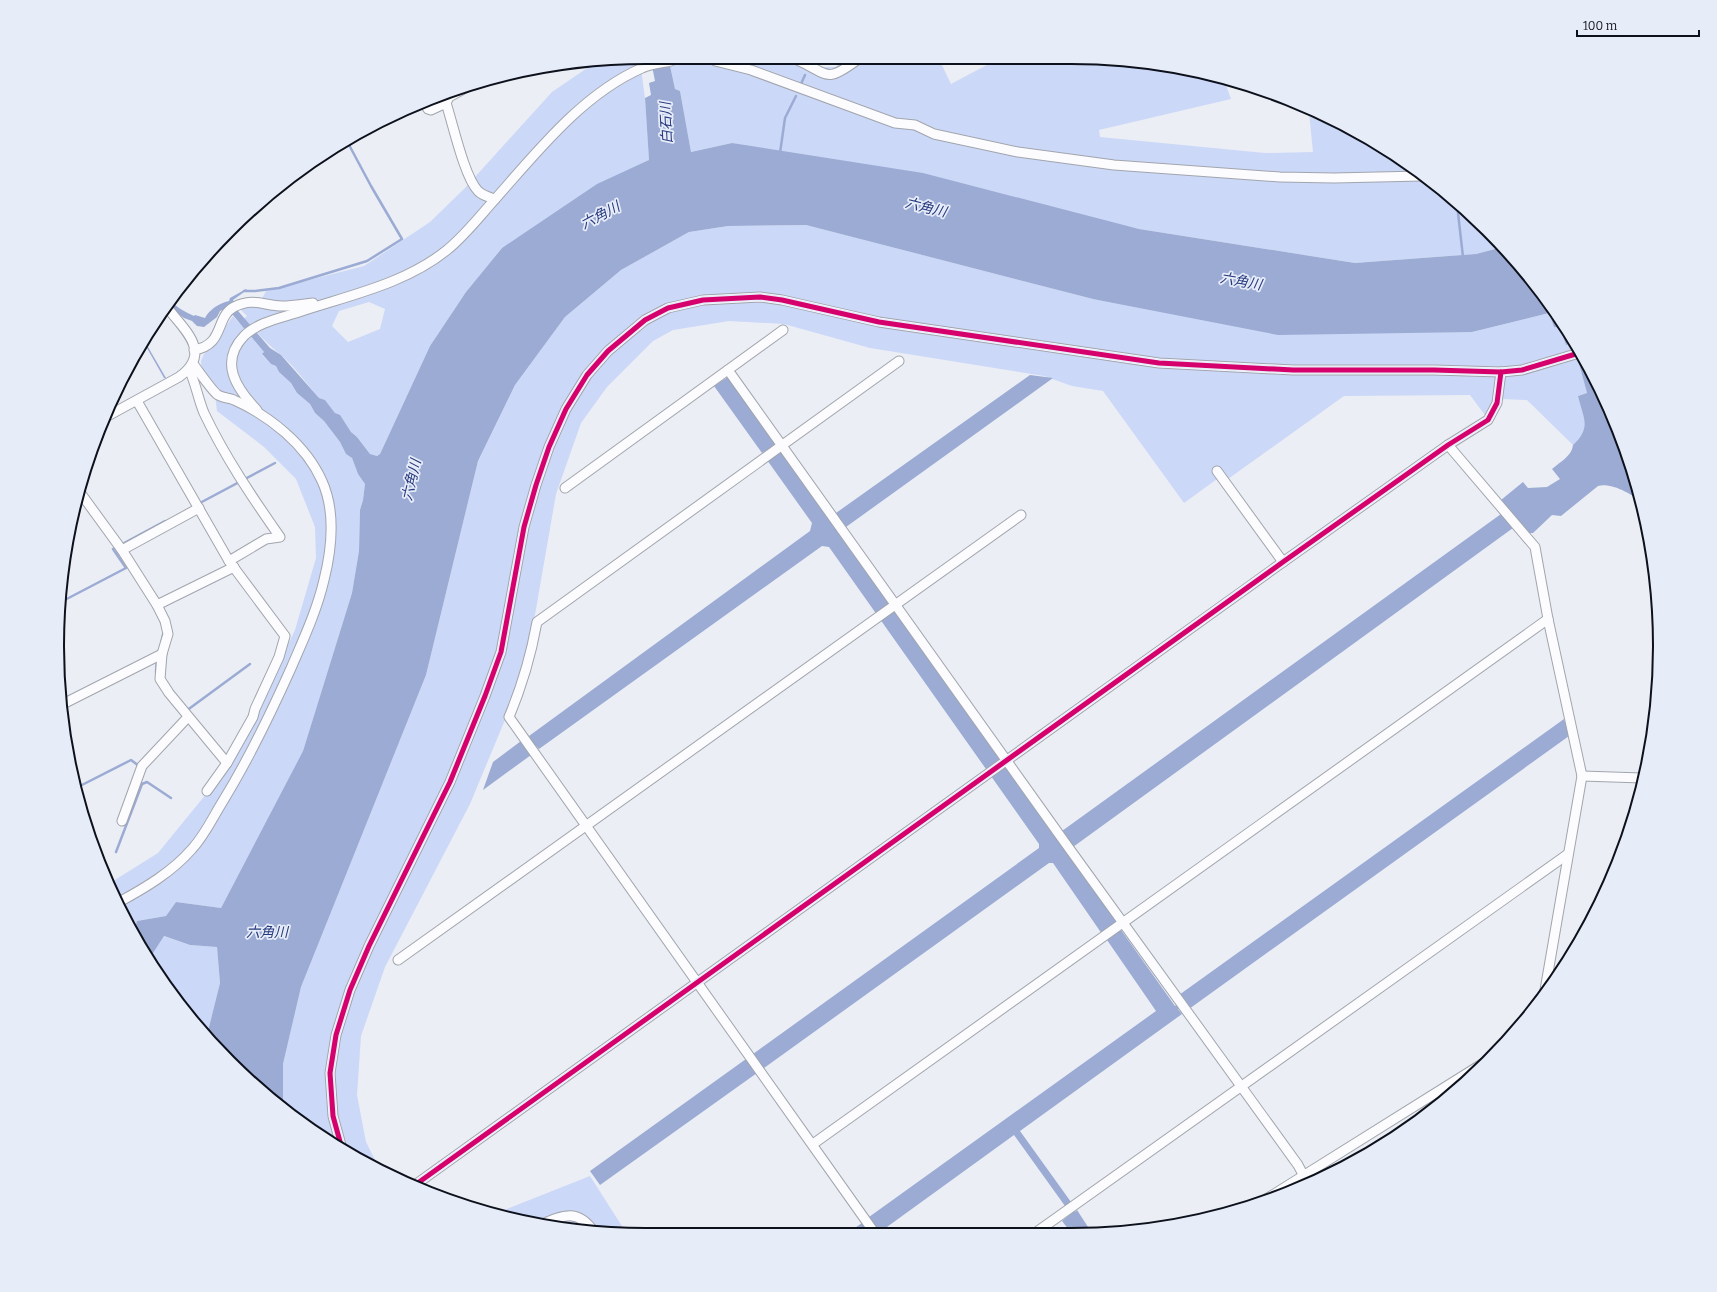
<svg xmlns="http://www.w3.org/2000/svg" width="1717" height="1292" font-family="Bitter,'Noto Sans JP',serif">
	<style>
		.green { fill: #ccd8f7; fill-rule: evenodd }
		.water { fill: #9babd4 }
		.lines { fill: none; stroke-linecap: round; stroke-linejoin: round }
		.stream { stroke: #9babd4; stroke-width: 2.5 }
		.minor-casing { stroke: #a1a5ad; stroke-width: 11 }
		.minor { stroke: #fcfcfe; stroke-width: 9 }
		.cycleway-casing { stroke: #e7ecf9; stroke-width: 8 }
		.cycleway { stroke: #d6006c; stroke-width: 5 }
		.labels { text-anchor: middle; stroke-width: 3.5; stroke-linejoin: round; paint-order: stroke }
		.water-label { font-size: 14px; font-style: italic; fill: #26397d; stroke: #e7ecf9 }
		.rim { fill: none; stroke: #0d111b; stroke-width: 2 }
	</style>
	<rect width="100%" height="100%" fill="#ebeef5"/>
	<g class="green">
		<polygon points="1109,58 1223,77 1231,99 1099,130 1100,137 1265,153 1313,152 1309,112 1311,110 1398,156 1487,229 1503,247 1476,254 1355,263 1139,229 732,143 691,152 680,91 675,89 669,61 804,60 819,67 836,67 840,60 939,59 951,84 998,59"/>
		<path d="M596 62H640L645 98 649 160 502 248 466 292 430 346 380 454 377 456 370 454 357 437 351 432 340 416 335 413 325 400 319 398C307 384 295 367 281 355 270 346 262 338 252 327L246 331 265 353 262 355 271 364 276 366 279 372 291 383 297 393 310 404 315 413 324 421 340 442 346 454 352 458 358 474 365 484 363 500 360 510 359 551 352 593 303 751 221 908 176 902 166 916 137 921 133 934 110 883 158 853 229 766 295 630 316 558 315 527 296 479 264 447 217 411 214 386 202 372 201 361 204 354 212 347 233 316 239 323 247 316 240 309 259 304 266 291 364 266 430 222 465 188 552 92ZM369 302 385 309 380 329 348 342 332 326 339 311Z"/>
		<path d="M806 225 1093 299 1472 332 1549 313 1554 327 1560 328 1566 345 1573 343 1574 345 1587 393 1578 396C1583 418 1592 427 1573 445L1527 400 1501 399 1490 422 1470 395 1344 396 1228 479 1224 474 1184 503 1103 391 1072 386 1044 376 870 348 784 324 729 321 673 330 653 341 607 387 581 423 556 494 528 655 507 715 470 804 385 967 361 1036 357 1095 366 1142 379 1168 352 1156 283 1107V1064L301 987 426 675 478 461 515 385 565 317 621 270 689 232 728 226Z"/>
		<polygon points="163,936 190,945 217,947 220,983 207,1035 179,1004 147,957 151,955"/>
		<path d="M590 1176 627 1234C583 1234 537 1225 494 1214Z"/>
	</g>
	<g class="water">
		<path d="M651 61H669L675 89 680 91 691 152 732 143 923 173 1139 229 1355 263 1476 254 1503 247 1538 288 1573 343 1566 345 1560 328 1554 327 1549 313 1472 332 1278 335 1093 299 806 225 728 226 689 232 621 270 565 317 515 385 478 461 426 675 301 987 283 1064V1107L257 1089 207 1035 220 983 217 947 190 945 164 936 151 956 147 957 133 934 137 921 166 916 176 902 221 908 303 751 352 593 359 551 360 510 363 500 365 484 358 474 352 458 346 454 340 442 324 421 315 413 310 404 297 393 291 383 279 372 276 366 271 364 262 354 264 352 227 308 220 311 217 317 204 327 197 326 192 321 184 318 173 310 168 303 171 300C176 308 186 312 194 316L195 315 205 318C209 310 219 303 229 301L230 298 246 289 247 290 233 300 234 302 232 304 270 348 281 355 319 398 325 400 335 413 340 415 351 432 357 437 370 454 377 456 380 454 430 346 466 292 502 248 597 184 649 160 645 98 651 95 649 83 655 81Z"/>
		<polygon points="144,340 166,378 164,378 143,341"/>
		<path d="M1574 345 1599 386 1640 494 1642 504C1634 494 1610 482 1598 486L1561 516 1552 515 1533 533H1529L1501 500 1523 482 1528 488 1547 487 1560 479 1552 469C1560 462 1572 456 1573 445 1592 427 1583 418 1578 396L1587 393Z"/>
		<polygon points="1030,375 1053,378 846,527 842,521 834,527 1059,842 1065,837 1062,831 1501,514 1513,528 1073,847 1062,845 1117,923 1112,927 1116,933 1121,930 1175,1006 1183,1000 1179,995 1564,719 1569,736 1189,1009 1185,1003 1178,1009 1182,1014 1020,1131 1071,1202 1069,1204 1075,1212 1077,1210 1090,1230 1069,1230 1062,1221 1072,1213 1067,1205 1065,1206 1014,1135 880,1232 875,1226 868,1232 849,1232 862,1223 866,1229 873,1223 869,1217 1156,1011 1107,940 1112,936 1108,930 1102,934 1053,863 1049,863 764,1068 759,1062 753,1067 757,1073 600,1185 590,1171 746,1059 751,1064 757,1059 753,1054 1039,848 1039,844 829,547 822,546 539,749 534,744 527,749 531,755 483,790 493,762 521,741 525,747 532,741 529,736 810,531 812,523 767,460 772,456 767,450 762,453 714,386 728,377 775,444 770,448 775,454 780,451 833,524 840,519 836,513"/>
	</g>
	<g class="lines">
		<g class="stream">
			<polyline points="801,84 805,75"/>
			<polyline points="780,153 785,118 796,96"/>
			<polyline points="1457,204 1463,257"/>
			<polyline points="244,291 255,291 279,288 367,261 402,239 371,186 348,143"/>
			<polyline points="198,504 275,463"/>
			<polyline points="59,603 126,568 113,549 165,521"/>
			<polyline points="160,649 164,630"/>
			<polyline points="156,672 157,659"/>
			<polyline points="186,711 250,664"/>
			<polyline points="142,784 147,782 171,798"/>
			<polyline points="76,788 131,760 139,766"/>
			<polyline points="116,852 142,784 138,782"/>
		</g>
		<g class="minor-casing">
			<g id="minor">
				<path d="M797 60C829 74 825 84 857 60"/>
				<polyline points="715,61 751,70 895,123 915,125 934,134 1018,152 1114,165 1280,177 1334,178 1422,176"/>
				<path d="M442 95 446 103C453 124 464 176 478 191 483 196 489 197 495 199"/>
				<polyline points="423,101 428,109 431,110 446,103 449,97 471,85"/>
				<polyline points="346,140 367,128"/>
				<path d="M194 350C225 345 215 317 234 307 254 297 264 306 282 306 293 306 303 304 313 303"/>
				<path d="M189 369C196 384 198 399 204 413 225 457 252 497 280 537L266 539 229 561"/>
				<polyline points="728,370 1066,844 1298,1165 1308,1184"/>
				<polyline points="137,401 229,561 285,636 279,657 255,709 253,717 227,763 207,791"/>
				<path d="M257 410C236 388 219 362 244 336 258 322 281 318 299 312 350 295 405 284 447 250 463 237 476 221 489 206 533 157 580 95 642 68 650 64 662 63 671 61"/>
				<path d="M104 418 179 377C214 352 183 329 166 306"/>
				<polyline points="1448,445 1535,547 1548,619 1582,776 1545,990"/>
				<polyline points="1217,471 1283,562"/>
				<polyline points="565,488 783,330"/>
				<polyline points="79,491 122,550 157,605 165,621 168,634 162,654 160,679 169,693 227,763"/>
				<polyline points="122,550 199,508"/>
				<polyline points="157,605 234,567"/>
				<polyline points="61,705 162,654"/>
				<polyline points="1582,776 1642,778"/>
				<polyline points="122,821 142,766 188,717"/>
				<path d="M119 902C145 888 172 872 192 849 205 835 213 817 223 801 250 757 271 713 292 666 304 638 317 610 324 580 332 548 336 512 322 481 306 445 270 416 234 400 229 398 223 398 218 395 212 391 198 370 193 364"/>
				<polyline points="398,960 1021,515"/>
				<polyline points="813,1144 1548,619"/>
				<polyline points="342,1149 333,1116 330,1073 336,1035 350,990 369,946 450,782 485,696 501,652 524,527 536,485 549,447 566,409 587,375 608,351 645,320 668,308 703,300 760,297 782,300 879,322 1159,363 1293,370 1434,370 1501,372 1522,370 1579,353"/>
				<polyline points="415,1185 1283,562 1448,445 1488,420 1497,403 1501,372"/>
				<polyline points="1263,1201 1482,1064"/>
				<path d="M540 1225C563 1215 578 1208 594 1232"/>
				<polyline points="1038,1231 1568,854"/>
				<path d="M874 1232 509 717C522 686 531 655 537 622L899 361"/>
			</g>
		</g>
		<use href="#minor" class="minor"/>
		<g class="cycleway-casing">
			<g id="cycleway">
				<polyline points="342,1149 333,1116 330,1073 336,1035 350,990 369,946 450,782 485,696 501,652 524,527 536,485 549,447 566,409 587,375 608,351 645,320 668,308 703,300 760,297 782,300 879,322 1159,363 1293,370 1434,370 1501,372 1522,370 1579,353"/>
				<polyline points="415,1185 1283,562 1448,445 1488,420 1497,403 1501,372"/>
			</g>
		</g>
		<use href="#cycleway" class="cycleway"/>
	</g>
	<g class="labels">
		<g class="water-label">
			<text transform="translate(666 123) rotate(-93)" y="5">白石川</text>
			<text transform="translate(926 207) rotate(14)" y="5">六角川</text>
			<text transform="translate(600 215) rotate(-28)" y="5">六角川</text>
			<text transform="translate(1241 281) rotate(10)" y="5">六角川</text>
			<text transform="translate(411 480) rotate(-77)" y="5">六角川</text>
			<text x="267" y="937">六角川</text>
		</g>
	</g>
	<path d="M0 0H1717V1292H0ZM646 64H1071A582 582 0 0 1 1653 646V646A582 582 0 0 1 1071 1228H646A582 582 0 0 1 64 646V646A582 582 0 0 1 646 64Z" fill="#e7ecf9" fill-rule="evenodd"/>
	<path class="rim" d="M646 64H1071A582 582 0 0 1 1653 646V646A582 582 0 0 1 1071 1228H646A582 582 0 0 1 64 646V646A582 582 0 0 1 646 64Z"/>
	<path d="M1577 30v6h122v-6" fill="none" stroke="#0d111b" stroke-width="2"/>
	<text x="1583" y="30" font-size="12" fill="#0d111b" stroke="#e7ecf9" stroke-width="3" paint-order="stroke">100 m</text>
</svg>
